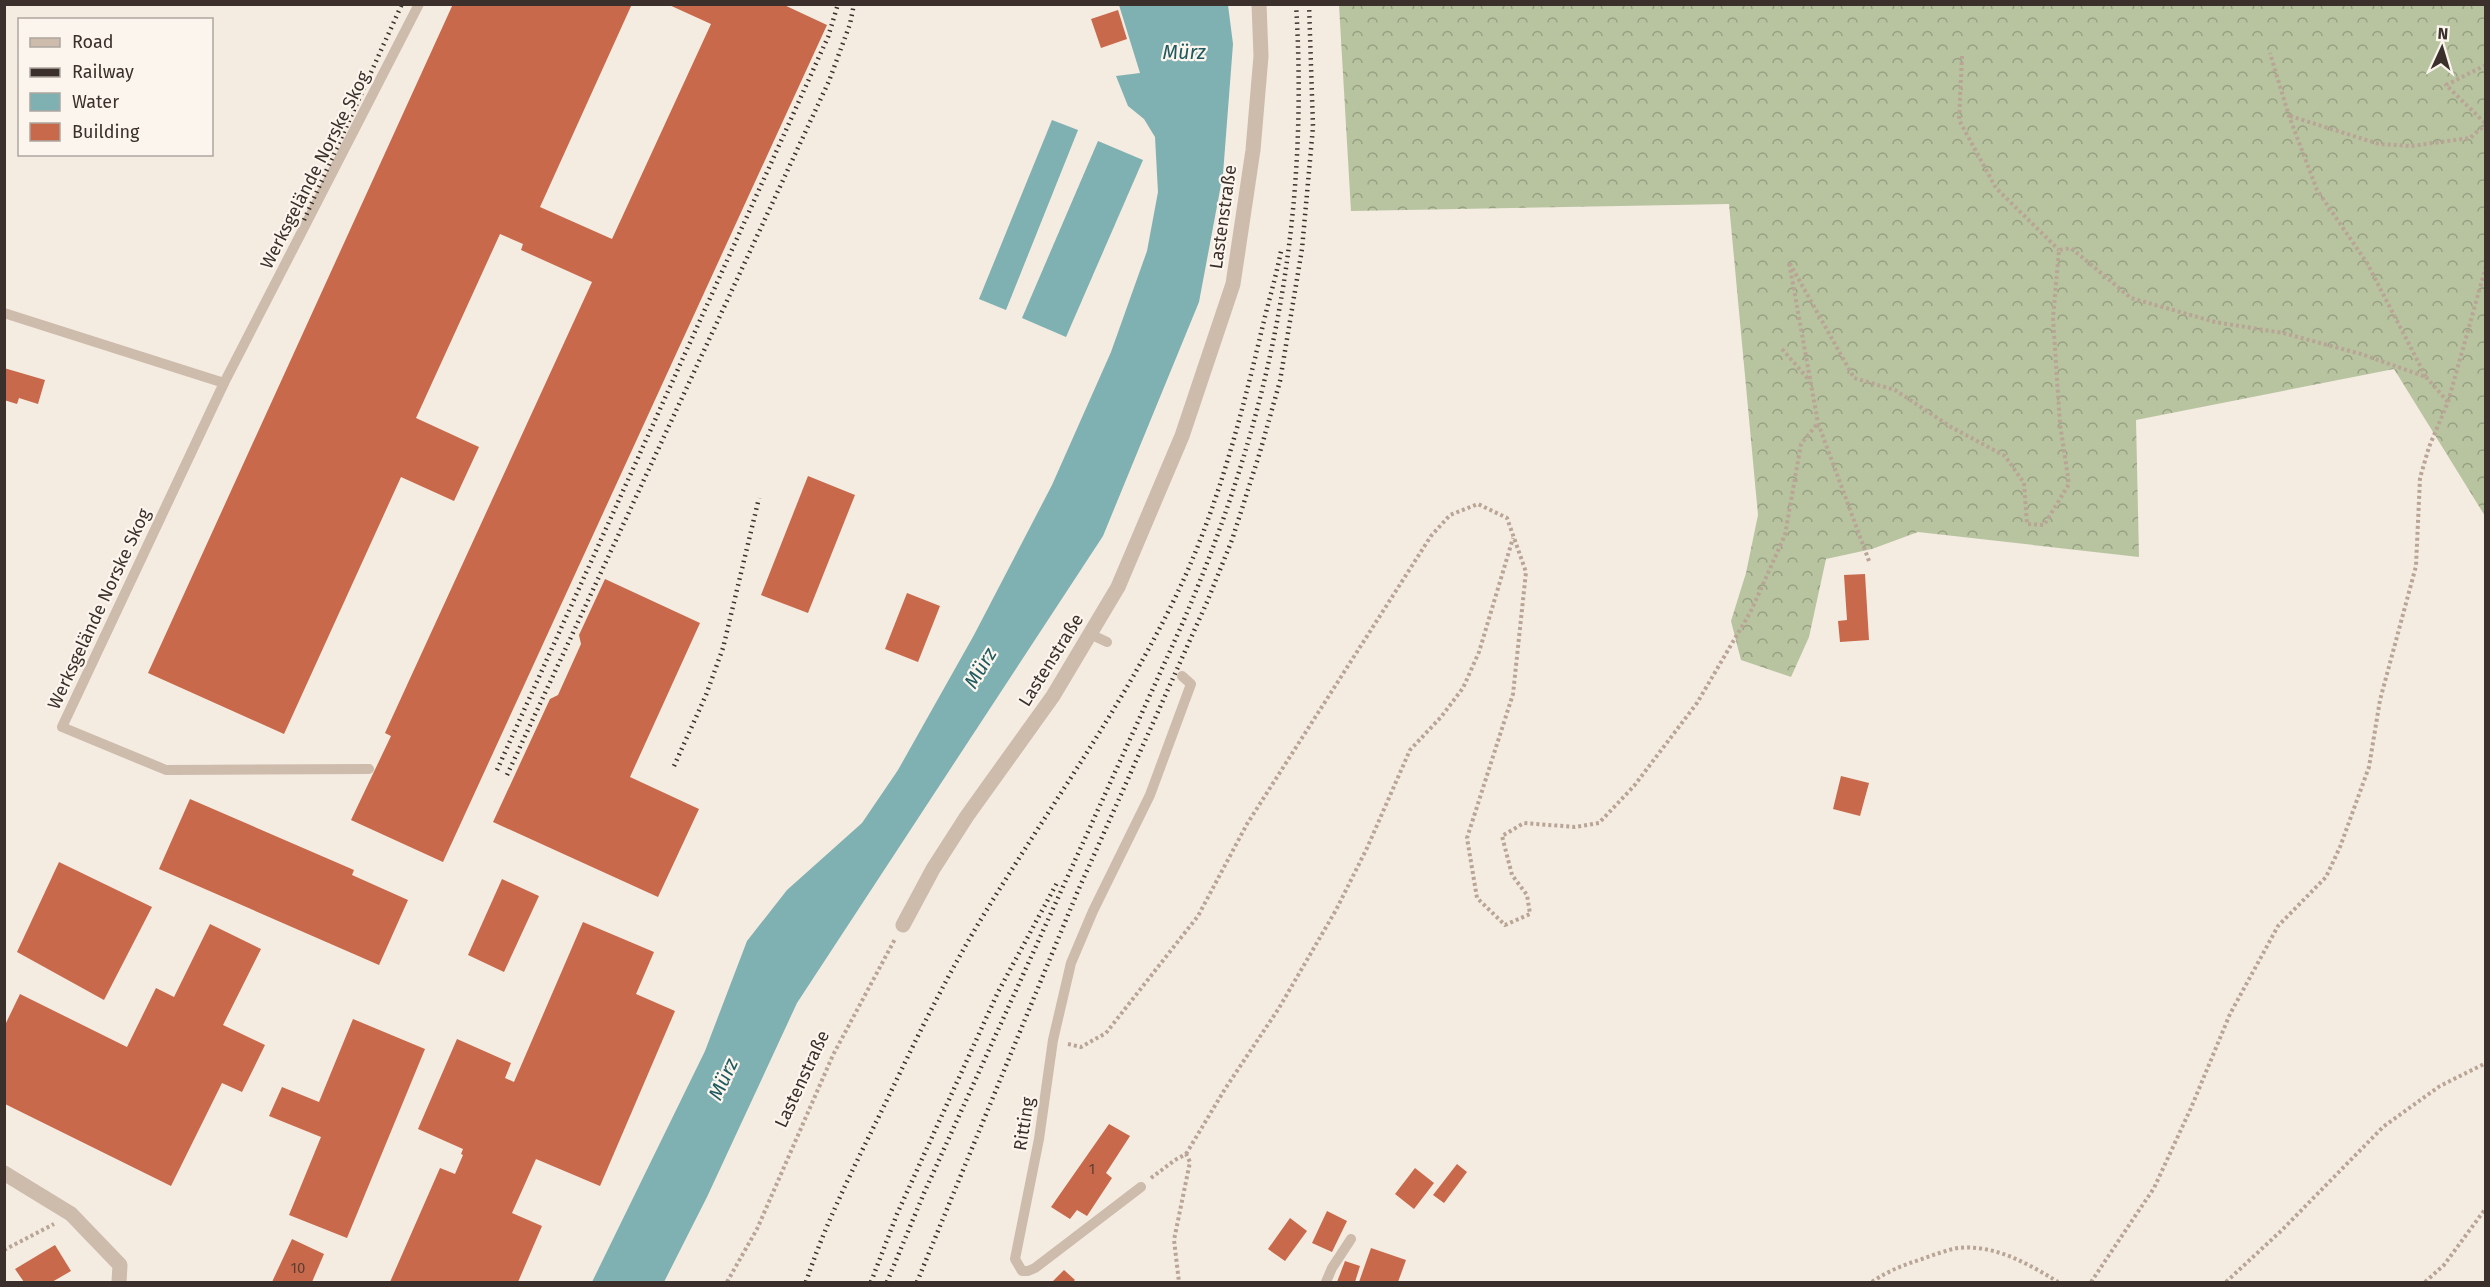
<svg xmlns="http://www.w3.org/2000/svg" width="2490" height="1287" font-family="'Fira Sans',sans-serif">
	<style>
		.forest { fill: url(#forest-crowns) }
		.water { fill: #7fb0b2 }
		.building { fill: #c8694b }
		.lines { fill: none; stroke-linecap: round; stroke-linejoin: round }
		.path { stroke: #b9a596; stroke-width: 4; stroke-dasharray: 3 3; stroke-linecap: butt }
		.lane { stroke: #cdbbac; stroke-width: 10 }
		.street { stroke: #cdbbac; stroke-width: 15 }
		.rail { stroke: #3b302b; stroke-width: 4.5; stroke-dasharray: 1.5 4.5; stroke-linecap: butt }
		.labels { text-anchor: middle; stroke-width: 4.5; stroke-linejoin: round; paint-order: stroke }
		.number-label { font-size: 15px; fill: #5e3e33 }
		.street-label { font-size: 18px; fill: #3b302b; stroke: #fbf5ee }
		.water-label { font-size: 20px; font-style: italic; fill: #1f5a5e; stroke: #fbf5ee }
	</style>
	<defs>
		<pattern id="forest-crowns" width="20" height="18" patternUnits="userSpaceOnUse" patternTransform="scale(1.5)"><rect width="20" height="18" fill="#b8c4a0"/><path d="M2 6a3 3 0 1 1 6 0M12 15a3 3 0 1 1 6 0" fill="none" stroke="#97a083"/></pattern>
	</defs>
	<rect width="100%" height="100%" fill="#f4ebe1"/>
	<polygon class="forest" points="1339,5 2485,5 2485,516 2394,369 2136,420 2139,557 1918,532 1872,549 1826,559 1809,637 1791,677 1741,660 1731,621 1746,573 1758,515 1729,204 1351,211"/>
	<g class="water">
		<polygon points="1119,5 1228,5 1233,44 1223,174 1199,302 1103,536 797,1003 707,1197 664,1282 592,1282 705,1051 747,941 787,890 862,823 898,770 974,635 1052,485 1111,352 1147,251 1158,192 1155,137 1144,119 1128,106 1116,76 1140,73"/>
		<polygon points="1052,120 1078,130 1006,310 979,299"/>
		<polygon points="1098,141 1143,160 1066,337 1022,318"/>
	</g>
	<g class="building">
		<polygon points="453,4 632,4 540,207 612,239 711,24 667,4 782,4 827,25 443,862 351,820 391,736 385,733 592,282 521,250 523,244 500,234 416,418 479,447 454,501 401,477 284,734 148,673"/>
		<polygon points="1118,10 1127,39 1101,48 1091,19"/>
		<polygon points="4,368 45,380 38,404 19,398 17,404 4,400"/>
		<polygon points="808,476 855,495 808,613 761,595"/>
		<polygon points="1865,574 1869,640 1840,642 1838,621 1847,620 1844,575"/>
		<polygon points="605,579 700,623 630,777 699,809 658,897 493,822 550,699 558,695 581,644 579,635"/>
		<polygon points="907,593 940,606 918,662 885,649"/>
		<polygon points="1841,776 1869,783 1860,816 1833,809"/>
		<polygon points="190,799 354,870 352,875 408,900 379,965 159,869"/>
		<polygon points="59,862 152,907 104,1000 17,952"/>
		<polygon points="502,879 539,896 504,972 468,955"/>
		<polygon points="583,922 654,952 636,994 675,1011 600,1186 536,1159 512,1213 542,1226 518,1282 390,1282 440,1168 455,1174 463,1155 461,1154 463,1149 418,1129 457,1039 511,1063 505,1078 514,1082"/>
		<polygon points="210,924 261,949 223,1025 265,1045 242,1092 222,1083 171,1186 5,1104 5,1025 20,994 127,1047 156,988 174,997"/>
		<polygon points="353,1019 425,1049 347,1238 289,1215 321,1137 269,1116 282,1087 319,1102"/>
		<polygon points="1109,1124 1130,1136 1106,1173 1112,1178 1087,1216 1077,1210 1070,1219 1051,1207"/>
		<polygon points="1457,1164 1467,1172 1444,1203 1433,1195"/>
		<polygon points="1415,1168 1434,1183 1414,1209 1395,1194"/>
		<polygon points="1327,1211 1347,1221 1332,1252 1312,1243"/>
		<polygon points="1290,1218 1307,1231 1285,1261 1268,1249"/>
		<polygon points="292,1239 324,1254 312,1282 272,1282"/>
		<polygon points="55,1245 71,1271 52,1282 24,1282 15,1269"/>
		<polygon points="1371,1248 1406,1260 1398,1282 1359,1282"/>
		<polygon points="1345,1261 1360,1266 1355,1282 1337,1282"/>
		<polygon points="1064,1270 1075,1280 1073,1282 1052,1282"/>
	</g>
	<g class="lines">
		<g class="path">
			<polyline points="1962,56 1959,120 1996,188 2059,250"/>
			<polyline points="2486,65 2446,85 2486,124"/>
			<polyline points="2290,116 2379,144 2411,146 2470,138 2486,124"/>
			<polyline points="1782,349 1810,381"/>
			<polyline points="2426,377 2448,402"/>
			<polyline points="1869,561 1818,423 1789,262 1854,378 1895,390 1951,427 2005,456 2024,483 2027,524 2044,525 2069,484 2060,424 2053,318 2059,250 2071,248 2131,298 2215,322 2283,333 2361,354 2426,377 2367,263 2317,190 2289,116 2270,53"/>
			<polyline points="1068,1044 1081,1047 1106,1033 1198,916 1247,824 1431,536 1450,515 1478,504 1507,518 1526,572 1513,694 1467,838 1477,898 1505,925 1530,914 1527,895 1512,875 1502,836 1524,823 1575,827 1599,823 1634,786 1697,703 1751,611 1785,535 1801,444 1818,423"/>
			<polyline points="1186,1154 1225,1089 1279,1008 1336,910 1367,848 1410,750 1441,717 1463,688 1479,652 1513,538"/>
			<polyline points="1151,1178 1175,1160 1186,1154 1190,1162 1174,1240 1179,1282"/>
			<polyline points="4,1250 54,1224"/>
			<polyline points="727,1282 757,1229 833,1055 895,939"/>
			<path d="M1872 1282C1888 1271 1903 1265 1922 1259 1934 1255 1946 1250 1958 1248 1994 1244 2029 1264 2058 1282"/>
			<polyline points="2091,1282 2154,1188 2191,1108 2230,1014 2278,926 2326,877 2340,847 2369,767 2380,700 2416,566 2420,478 2429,447 2448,402 2486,266"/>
			<polyline points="2226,1282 2282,1230 2383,1127 2440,1086 2486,1063"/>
			<polyline points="2425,1282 2444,1265 2486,1208"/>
		</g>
		<g class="lane">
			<polyline points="4,313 224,383"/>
			<polyline points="1090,634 1107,642"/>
			<polyline points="369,769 166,770 62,727 224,383 419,4"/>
			<polyline points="1141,1187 1035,1268 1028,1271 1022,1271 1015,1259 1039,1139 1053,1040 1071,963 1093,911 1150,795 1191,684 1182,676"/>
			<polyline points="1326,1282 1332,1268 1351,1239"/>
		</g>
		<g class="street">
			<polyline points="903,925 933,869 967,816 1053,696 1118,587 1182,436 1233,284 1253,150 1261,56 1259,4"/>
			<polyline points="4,1173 71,1214 120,1265 119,1282"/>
		</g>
		<g class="rail">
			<polyline points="304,220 402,4"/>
			<polyline points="674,766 706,695 723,648 759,498"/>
			<polyline points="497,770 828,37 838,4"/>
			<polyline points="507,775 829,81 850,24 854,4"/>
			<path d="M806 1282C826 1221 856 1163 885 1104 916 1039 948 973 986 911 1047 811 1115 717 1168 612 1214 522 1239 426 1262 329 1268 303 1276 277 1281 251"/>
			<polyline points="871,1282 897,1214 998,992 1058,881"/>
			<path d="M887 1282 924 1193 1180 629C1269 423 1310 229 1296 4"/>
			<polyline points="917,1282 1077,893 1207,602 1232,540 1260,452 1280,381 1302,249 1313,127 1309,4"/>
		</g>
	</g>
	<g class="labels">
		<g class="number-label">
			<text x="1092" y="1174">1</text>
			<text x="298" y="1273">10</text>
		</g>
		<g class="street-label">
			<text transform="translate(315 170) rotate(-63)" y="6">Werksgelände Norske Skog</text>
			<text transform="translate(1223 217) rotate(-82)" y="6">Lastenstraße</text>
			<text transform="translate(99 609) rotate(-65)" y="6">Werksgelände Norske Skog</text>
			<text transform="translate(1051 660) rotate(-58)" y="6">Lastenstraße</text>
			<text transform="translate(802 1079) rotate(-65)" y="6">Lastenstraße</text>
			<text transform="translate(1024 1124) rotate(-81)" y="6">Ritting</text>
		</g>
		<g class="water-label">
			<text x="1184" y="59">Mürz</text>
			<text transform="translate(980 668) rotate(-59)" y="7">Mürz</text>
			<text transform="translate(723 1079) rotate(-65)" y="7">Mürz</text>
		</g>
	</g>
	<rect width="2490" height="1287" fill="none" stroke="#3b302b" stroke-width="12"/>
	<rect x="18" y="18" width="195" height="138" fill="#fbf5ee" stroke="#aea6a0" stroke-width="1.5"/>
	<rect x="30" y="38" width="30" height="9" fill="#cdbbac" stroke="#aea6a0" stroke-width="1.5"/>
	<text x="72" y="48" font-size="18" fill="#3b302b">Road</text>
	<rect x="30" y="68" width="30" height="9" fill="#3b302b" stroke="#aea6a0" stroke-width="1.5"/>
	<text x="72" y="78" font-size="18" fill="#3b302b">Railway</text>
	<rect x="30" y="93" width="30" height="18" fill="#7fb0b2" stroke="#aea6a0" stroke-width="1.5"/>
	<text x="72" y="108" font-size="18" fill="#3b302b">Water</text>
	<rect x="30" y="123" width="30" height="18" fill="#c8694b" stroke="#aea6a0" stroke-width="1.5"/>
	<text x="72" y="138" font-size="18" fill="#3b302b">Building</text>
	<g transform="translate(2442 48) rotate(4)" stroke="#fbf5ee" stroke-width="4.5" paint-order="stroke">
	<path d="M0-4.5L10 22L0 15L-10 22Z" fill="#3b302b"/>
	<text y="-9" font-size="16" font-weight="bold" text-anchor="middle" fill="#3b302b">N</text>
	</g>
</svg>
